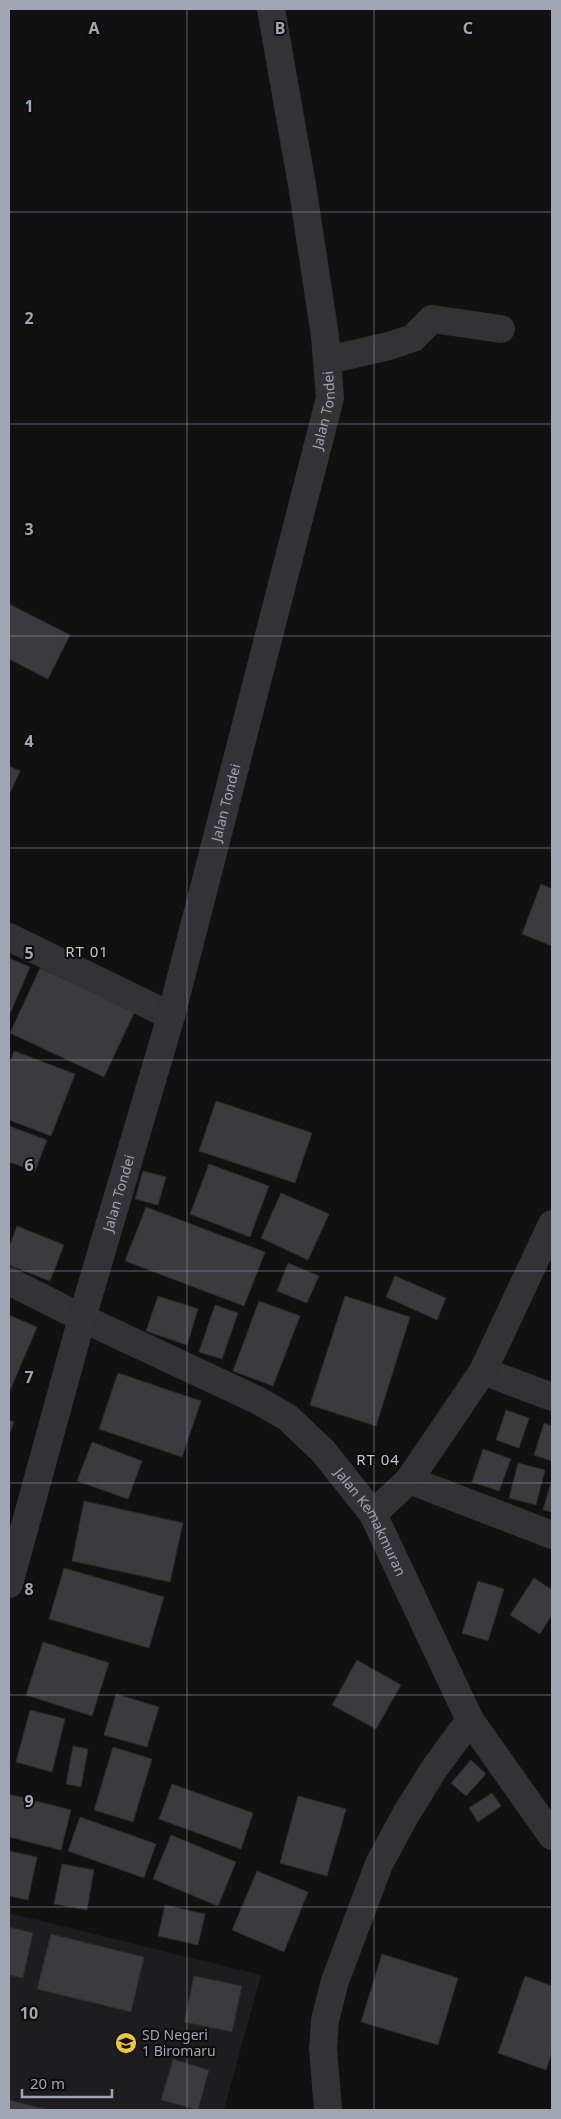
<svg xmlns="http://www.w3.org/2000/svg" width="561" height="2119" font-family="'Noto Sans',sans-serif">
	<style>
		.built { fill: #1d1d1f }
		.building { fill: #3b3b3f; stroke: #2b2b2e }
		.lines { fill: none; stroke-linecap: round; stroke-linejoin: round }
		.minor { stroke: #323237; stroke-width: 28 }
		.grid { fill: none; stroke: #a2a5b3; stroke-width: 1; stroke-opacity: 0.55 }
		.labels { text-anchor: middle; stroke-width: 4; stroke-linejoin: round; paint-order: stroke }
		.street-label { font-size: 14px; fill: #a2a5b3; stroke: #0c0c0d }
		.poi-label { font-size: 14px; fill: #a2a5b3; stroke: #0c0c0d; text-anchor: start }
		.neighbourhood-label { font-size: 15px; letter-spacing: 1px; fill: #c3c5cf; stroke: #0c0c0d }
		.grid-label { font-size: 16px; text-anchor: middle; font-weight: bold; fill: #a2a5b3; stroke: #0c0c0d; stroke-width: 4; stroke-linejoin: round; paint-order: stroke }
	</style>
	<rect width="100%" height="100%" fill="#111112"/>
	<polygon class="built" points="9,1913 261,1975 224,2110 9,2110"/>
	<g class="building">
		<polygon points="9,604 70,635 48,679 9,659"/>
		<polygon points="9,766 20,771 9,795"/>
		<polygon points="541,884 552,889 552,946 522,934"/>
		<polygon points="9,958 30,967 9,1016"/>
		<polygon points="40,968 135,1011 104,1077 10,1033"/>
		<polygon points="14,1051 75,1074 51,1136 9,1120 9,1065"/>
		<polygon points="216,1101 312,1133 295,1183 199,1151"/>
		<polygon points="9,1126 47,1140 35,1171 9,1162"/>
		<polygon points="209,1164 269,1186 250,1237 190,1214"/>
		<polygon points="143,1171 166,1177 158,1205 135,1199"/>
		<polygon points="281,1193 329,1214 308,1260 261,1238"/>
		<polygon points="146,1207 265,1252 244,1306 125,1261"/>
		<polygon points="17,1226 64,1245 50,1281 9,1265 9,1247"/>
		<polygon points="288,1263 319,1276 307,1303 277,1291"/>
		<polygon points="395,1276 446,1298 437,1320 386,1297"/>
		<polygon points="158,1296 198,1309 187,1345 146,1331"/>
		<polygon points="345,1296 410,1317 376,1426 310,1405"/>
		<polygon points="259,1301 300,1316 273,1386 233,1371"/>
		<polygon points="215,1305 238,1313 222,1359 199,1352"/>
		<polygon points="9,1315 37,1327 9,1393"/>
		<polygon points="118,1373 201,1401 182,1457 99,1429"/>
		<polygon points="506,1410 529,1418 519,1448 496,1440"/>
		<polygon points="9,1420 14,1422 9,1435"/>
		<polygon points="544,1423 552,1426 552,1461 534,1455"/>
		<polygon points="92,1442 142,1461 128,1499 77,1481"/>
		<polygon points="483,1449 511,1459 499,1491 472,1482"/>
		<polygon points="518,1463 545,1470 536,1505 509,1498"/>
		<polygon points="552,1479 552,1512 543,1510"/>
		<polygon points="84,1501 183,1523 170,1582 72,1561"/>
		<polygon points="64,1568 164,1597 149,1648 49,1619"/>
		<polygon points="534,1578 552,1590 552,1614 540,1634 510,1615"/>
		<polygon points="478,1581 504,1589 488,1641 462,1633"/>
		<polygon points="43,1642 109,1663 92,1716 26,1695"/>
		<polygon points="357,1660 401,1685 376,1729 332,1705"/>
		<polygon points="116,1694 159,1707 147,1747 104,1735"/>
		<polygon points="30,1710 65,1719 52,1772 16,1762"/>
		<polygon points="73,1746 88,1749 81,1787 66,1784"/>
		<polygon points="113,1747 152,1759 133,1822 94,1810"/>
		<polygon points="471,1760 486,1774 466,1796 451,1783"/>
		<polygon points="172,1784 253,1813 241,1849 159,1819"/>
		<polygon points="492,1793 501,1806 478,1822 469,1808"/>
		<polygon points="9,1794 71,1810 61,1850 9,1837"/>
		<polygon points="298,1796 346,1809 327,1876 280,1863"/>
		<polygon points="80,1817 156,1844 144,1878 68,1851"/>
		<polygon points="171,1835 236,1862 218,1906 153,1879"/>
		<polygon points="9,1851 37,1857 28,1900 9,1896"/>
		<polygon points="62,1864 94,1870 87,1910 54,1904"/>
		<polygon points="257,1871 308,1892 284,1952 232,1930"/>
		<polygon points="165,1905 205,1914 198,1945 158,1936"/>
		<polygon points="9,1927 33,1933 23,1978 9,1975"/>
		<polygon points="51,1934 144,1957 131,2012 37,1989"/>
		<polygon points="382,1954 458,1978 438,2045 361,2022"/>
		<polygon points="194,1976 242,1986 232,2032 184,2022"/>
		<polygon points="525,1976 552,1986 552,2052 546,2070 498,2053"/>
		<polygon points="173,2059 209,2070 198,2110 161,2100"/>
		<polygon points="9,2100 49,2110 9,2110"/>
	</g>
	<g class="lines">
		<g class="minor">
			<polyline points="328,360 389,346 413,338 432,319 501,329"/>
			<polyline points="9,937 171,1016"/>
			<path id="s1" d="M9 1281 82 1318 257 1400 287 1417 323 1451 373 1514 470 1720 552 1836"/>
			<polyline points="483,1371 552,1397"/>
			<polyline points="409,1480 552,1535"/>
			<polyline points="373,1514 409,1480 483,1371 552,1224"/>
			<path id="s2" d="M9 1584 82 1318 171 1016 330 398 325 336 302 185 271 9"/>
			<polyline points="328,2110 323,2049 325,2020 335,1981 379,1864 406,1814 434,1769 470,1720"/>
		</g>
	</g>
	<path class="grid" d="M187 9V2110M374 9V2110M9 212H552M9 424H552M9 636H552M9 848H552M9 1060H552M9 1271H552M9 1483H552M9 1695H552M9 1907H552"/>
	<defs>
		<g id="school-disc" transform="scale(1.125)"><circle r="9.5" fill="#eec92d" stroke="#0c0c0d"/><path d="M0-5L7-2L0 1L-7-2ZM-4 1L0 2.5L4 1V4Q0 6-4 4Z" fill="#111"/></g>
	</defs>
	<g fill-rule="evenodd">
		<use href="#school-disc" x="126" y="2043"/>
	</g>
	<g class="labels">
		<g class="street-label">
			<text dy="5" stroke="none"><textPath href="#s2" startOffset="1216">Jalan Tondei</textPath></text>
			<text dy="5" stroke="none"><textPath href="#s2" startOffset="811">Jalan Tondei</textPath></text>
			<text dy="5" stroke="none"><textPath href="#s2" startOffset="406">Jalan Tondei</textPath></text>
			<text dy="5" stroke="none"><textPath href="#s1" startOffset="445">Jalan Kemakmuran</textPath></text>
		</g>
		<g class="poi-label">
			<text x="142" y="2040">SD Negeri<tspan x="142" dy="16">1 Biromaru</tspan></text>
		</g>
		<g class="neighbourhood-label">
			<text x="87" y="957">RT 01</text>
			<text x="378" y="1465">RT 04</text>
		</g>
	</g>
	<g class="grid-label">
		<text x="94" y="34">A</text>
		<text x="280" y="34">B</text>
		<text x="468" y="34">C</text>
		<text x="29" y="112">1</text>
		<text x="29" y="324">2</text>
		<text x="29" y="535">3</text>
		<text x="29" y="747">4</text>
		<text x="29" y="959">5</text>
		<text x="29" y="1171">6</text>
		<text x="29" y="1383">7</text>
		<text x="29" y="1595">8</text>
		<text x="29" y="1807">9</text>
		<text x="29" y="2019">10</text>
	</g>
	<rect width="561" height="2119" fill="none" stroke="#a2a5b3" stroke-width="20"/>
	<path d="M22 2089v8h90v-8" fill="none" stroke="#a2a5b3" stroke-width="2.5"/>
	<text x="30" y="2089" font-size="15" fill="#a2a5b3" stroke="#0c0c0d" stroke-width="4" paint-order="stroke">20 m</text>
</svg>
